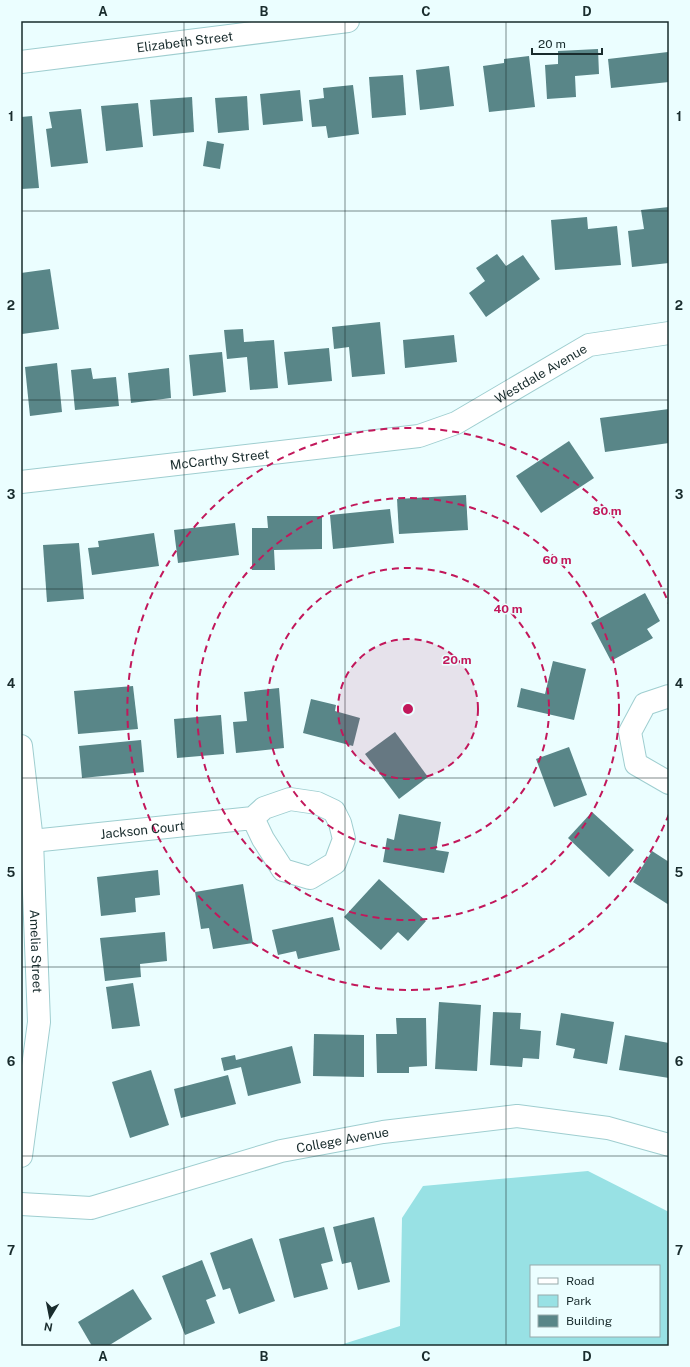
<svg xmlns="http://www.w3.org/2000/svg" width="690" height="1367" font-family="'Public Sans',sans-serif">
	<style>
		.green { fill: #98e1e4; fill-rule: evenodd }
		.building { fill: #598688 }
		.lines { fill: none; stroke-linecap: round; stroke-linejoin: round }
		.minor-casing { stroke: #9fced0; stroke-width: 24 }
		.minor { stroke: #fff; stroke-width: 22 }
		.grid { fill: none; stroke: #192c2d; stroke-width: 1; stroke-opacity: 0.55 }
		.ring { fill: none; stroke: #c2185b; stroke-width: 2; stroke-dasharray: 7 5 }
		.labels { text-anchor: middle; stroke-width: 3; stroke-linejoin: round; paint-order: stroke }
		.street-label { font-size: 13px; fill: #192c2d; stroke: #ebfeff }
		.centre { fill: #c2185b; stroke: #ebfeff; stroke-width: 2 }
		.ring-label { font-size: 12px; text-anchor: middle; font-weight: bold; fill: #c2185b; stroke: #ebfeff; stroke-width: 3; stroke-linejoin: round; paint-order: stroke }
		.neatline { fill: none; stroke: #192c2d; stroke-width: 1.5 }
		.grid-label { font-size: 13px; text-anchor: middle; font-weight: bold; fill: #192c2d }
	</style>
	<rect width="100%" height="100%" fill="#ebfeff"/>
	<path class="green" d="M588 1171 669 1212V1346H337L400 1326 402 1218 423 1186ZM531 1266H659V1336H531Z"/>
	<g class="building">
		<polygon points="598,49 599,74 575,76 576,97 547,99 545,65 558,64 558,51"/>
		<polygon points="668,52 669,82 611,88 608,59"/>
		<polygon points="529,56 535,107 489,112 483,66 504,63 504,59"/>
		<polygon points="449,66 454,106 420,110 416,70"/>
		<polygon points="403,75 406,115 372,118 369,77"/>
		<polygon points="353,85 359,134 328,138 326,126 312,127 309,100 324,98 323,88"/>
		<polygon points="300,90 303,121 263,125 260,94"/>
		<polygon points="247,96 249,130 218,133 215,98"/>
		<polygon points="192,97 194,132 153,136 150,100"/>
		<polygon points="138,103 143,147 106,151 101,106"/>
		<polygon points="81,109 88,163 51,167 46,129 52,128 49,112"/>
		<polygon points="32,116 39,188 21,189 21,117"/>
		<polygon points="207,141 224,144 220,169 203,166"/>
		<polygon points="669,207 669,263 632,267 628,231 644,229 641,210"/>
		<polygon points="587,217 588,229 617,226 621,265 555,270 551,220"/>
		<polygon points="497,254 506,266 523,255 540,279 486,317 469,293 485,281 476,268"/>
		<polygon points="50,269 59,329 22,334 21,324 21,273"/>
		<polygon points="380,322 385,374 352,377 349,347 334,349 332,327"/>
		<polygon points="243,329 244,342 274,340 278,388 250,390 247,357 227,359 224,330"/>
		<polygon points="454,335 457,362 405,368 403,340"/>
		<polygon points="329,348 332,381 288,385 284,352"/>
		<polygon points="222,352 226,392 193,396 189,355"/>
		<polygon points="57,363 62,412 30,416 25,367"/>
		<polygon points="91,368 93,379 116,377 119,406 75,410 71,370"/>
		<polygon points="169,368 171,398 131,403 128,373"/>
		<polygon points="669,409 669,443 605,452 600,418"/>
		<polygon points="569,441 594,478 541,513 516,476"/>
		<polygon points="466,495 468,530 399,534 397,499"/>
		<polygon points="390,509 394,543 333,549 330,515"/>
		<polygon points="267,516 322,516 322,549 274,550 275,570 252,570 252,528 268,528"/>
		<polygon points="235,523 239,555 178,563 174,530"/>
		<polygon points="154,533 159,566 92,575 88,548 99,547 98,541"/>
		<polygon points="79,543 84,599 47,602 43,545"/>
		<polygon points="645,593 660,621 647,629 653,638 611,661 591,623"/>
		<polygon points="553,661 586,669 574,720 517,707 521,688 545,694"/>
		<polygon points="133,686 138,729 78,734 74,691"/>
		<polygon points="279,688 284,748 236,753 233,722 247,721 244,692"/>
		<polygon points="311,699 336,705 335,711 360,718 353,746 303,733"/>
		<polygon points="221,715 224,754 177,758 174,719"/>
		<polygon points="395,732 428,777 399,799 365,754"/>
		<polygon points="141,740 144,772 82,778 79,746"/>
		<polygon points="569,747 587,795 554,807 536,759"/>
		<polygon points="592,812 634,850 609,877 568,838"/>
		<polygon points="399,814 441,822 436,850 449,852 444,873 383,862 387,838 394,840"/>
		<polygon points="652,851 669,862 669,905 633,882"/>
		<polygon points="158,870 160,895 135,898 136,912 101,916 97,877"/>
		<polygon points="379,879 426,921 408,941 398,932 381,950 344,917"/>
		<polygon points="243,884 253,943 213,949 209,928 201,929 195,892"/>
		<polygon points="333,917 340,950 298,959 296,951 278,955 272,930"/>
		<polygon points="165,932 167,961 140,964 141,977 105,981 100,938"/>
		<polygon points="133,983 140,1026 112,1029 106,987"/>
		<polygon points="439,1002 481,1005 477,1071 435,1069"/>
		<polygon points="493,1012 521,1013 520,1029 541,1031 539,1059 523,1058 522,1067 490,1065"/>
		<polygon points="561,1013 614,1022 607,1064 573,1058 575,1049 556,1045"/>
		<polygon points="396,1018 426,1018 427,1066 409,1067 409,1073 377,1073 376,1034 397,1034"/>
		<polygon points="314,1034 364,1035 364,1077 313,1076"/>
		<polygon points="625,1035 669,1043 669,1078 619,1070"/>
		<polygon points="292,1046 301,1083 248,1096 241,1067 224,1071 221,1058 235,1055 236,1060"/>
		<polygon points="151,1070 169,1125 130,1138 112,1082"/>
		<polygon points="228,1075 236,1104 181,1118 174,1089"/>
		<polygon points="374,1217 390,1282 358,1290 351,1262 342,1264 333,1227"/>
		<polygon points="324,1227 333,1261 321,1264 328,1289 294,1298 279,1239"/>
		<polygon points="252,1238 275,1301 239,1314 230,1288 223,1290 210,1253"/>
		<polygon points="202,1260 216,1296 206,1300 215,1323 185,1335 162,1276"/>
		<polygon points="133,1289 152,1319 108,1346 92,1346 78,1322"/>
	</g>
	<g class="lines">
		<g class="minor-casing">
			<g id="minor">
				<path id="s1" d="M21 62 348 21"/>
				<path id="s2" d="M21 482 419 436 456 423 589 345 669 333"/>
				<polyline points="669,696 645,704 630,732 636,764 669,783"/>
				<path id="s3" d="M21 746 32 841 39 1022 21 1156"/>
				<path id="s4" d="M32 841 253 818 264 808 290 799 317 803 334 811 340 823 344 839 335 863 310 878 283 870 263 839 253 818"/>
				<path id="s5" d="M21 1204 91 1208 281 1151 383 1132 517 1116 608 1128 669 1145"/>
			</g>
		</g>
		<use href="#minor" class="minor"/>
	</g>
	<path class="grid" d="M184 21V1346M345 21V1346M506 21V1346M21 211H669M21 400H669M21 589H669M21 778H669M21 967H669M21 1156H669"/>
	<circle cx="408" cy="709" r="70" fill="#c2185b" fill-opacity=".12"/>
	<g class="ring">
		<circle cx="408" cy="709" r="70"/>
		<circle cx="408" cy="709" r="141"/>
		<circle cx="408" cy="709" r="211"/>
		<path d="M669 814A281 281 0 1 1 669 604"/>
	</g>
	<g class="labels">
		<g class="street-label">
			<text dy="5" stroke="none"><textPath href="#s1" startOffset="165">Elizabeth Street</textPath></text>
			<text dy="5" stroke="none"><textPath href="#s2" startOffset="538">Westdale Avenue</textPath></text>
			<text dy="5" stroke="none"><textPath href="#s2" startOffset="200">McCarthy Street</textPath></text>
			<text dy="5" stroke="none"><textPath href="#s4" startOffset="111">Jackson Court</textPath></text>
			<text dy="5" stroke="none"><textPath href="#s3" startOffset="206">Amelia Street</textPath></text>
			<text dy="5" stroke="none"><textPath href="#s5" startOffset="331">College Avenue</textPath></text>
		</g>
	</g>
	<circle cx="408" cy="709" r="6" class="centre"/>
	<g class="ring-label">
		<text x="607" y="515">80 m</text>
		<text x="557" y="564">60 m</text>
		<text x="508" y="613">40 m</text>
		<text x="457" y="664">20 m</text>
	</g>
	<rect width="690" height="1367" fill="none" stroke="#ebfeff" stroke-width="44"/>
	<rect x="530" y="1265" width="130" height="72" fill="#ebfeff" stroke="#97aaab"/>
	<rect x="538" y="1278" width="20" height="6" fill="#ffffff" stroke="#97aaab"/>
	<text x="566" y="1285" font-size="12" fill="#192c2d">Road</text>
	<rect x="538" y="1295" width="20" height="12" fill="#98e1e4" stroke="#97aaab"/>
	<text x="566" y="1305" font-size="12" fill="#192c2d">Park</text>
	<rect x="538" y="1315" width="20" height="12" fill="#598688" stroke="#97aaab"/>
	<text x="566" y="1325" font-size="12" fill="#192c2d">Building</text>
	<g transform="translate(50 1317) rotate(190)" stroke="#ebfeff" stroke-width="3" paint-order="stroke">
	<path d="M0-3L7 15L0 10L-7 15Z" fill="#192c2d"/>
	<text y="-6" font-size="11" font-weight="bold" text-anchor="middle" fill="#192c2d">N</text>
	</g>
	<path d="M532 48v6h70v-6" fill="none" stroke="#192c2d" stroke-width="2"/>
	<text x="538" y="48" font-size="12" fill="#192c2d" stroke="#ebfeff" stroke-width="3" paint-order="stroke">20 m</text>
	<rect x="22" y="22" width="646" height="1323" class="neatline"/>
	<g class="grid-label">
		<text x="103" y="16">A</text>
		<text x="264" y="16">B</text>
		<text x="426" y="16">C</text>
		<text x="587" y="16">D</text>
		<text x="11" y="121">1</text>
		<text x="679" y="121">1</text>
		<text x="11" y="310">2</text>
		<text x="679" y="310">2</text>
		<text x="11" y="499">3</text>
		<text x="679" y="499">3</text>
		<text x="11" y="688">4</text>
		<text x="679" y="688">4</text>
		<text x="11" y="877">5</text>
		<text x="679" y="877">5</text>
		<text x="11" y="1066">6</text>
		<text x="679" y="1066">6</text>
		<text x="11" y="1255">7</text>
		<text x="679" y="1255">7</text>
		<text x="103" y="1361">A</text>
		<text x="264" y="1361">B</text>
		<text x="426" y="1361">C</text>
		<text x="587" y="1361">D</text>
	</g>
</svg>
